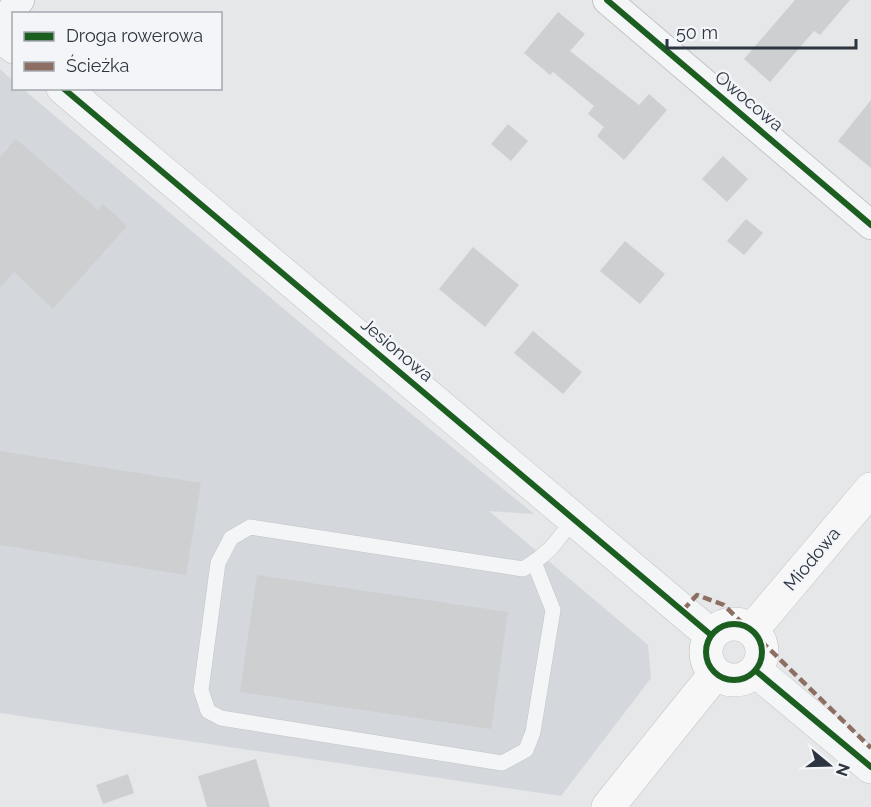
<svg xmlns="http://www.w3.org/2000/svg" width="871" height="807" font-family="Raleway,sans-serif">
	<style>
		.built { fill: #d4d7dc }
		.building { fill: #cdcfd1 }
		.lines { fill: none; stroke-linecap: round; stroke-linejoin: round }
		.service-casing { stroke: #c3c5c7; stroke-width: 16 }
		.minor-casing { stroke: #c3c5c7; stroke-width: 30 }
		.tertiary-casing { stroke: #c3c5c7; stroke-width: 34 }
		.secondary-casing { stroke: #c3c5c7; stroke-width: 34 }
		.service { stroke: #f4f5f6; stroke-width: 15 }
		.minor { stroke: #f4f5f6; stroke-width: 28 }
		.tertiary { stroke: #f4f5f6; stroke-width: 33 }
		.secondary { stroke: #f7f7f8; stroke-width: 33 }
		.quiet { stroke: #8d6e63; stroke-width: 4.5; stroke-dasharray: 9 4.5; stroke-linecap: butt }
		.cycleway-casing { stroke: #f3f5f8; stroke-width: 10 }
		.cycleway { stroke: #1b5e20; stroke-width: 6 }
		.labels { text-anchor: middle; stroke-width: 5; stroke-linejoin: round; paint-order: stroke }
		.street-label { font-size: 18px; fill: #2d3541; stroke: #f3f5f8 }
	</style>
	<rect width="100%" height="100%" fill="#e5e7e9"/>
	<polygon class="built" points="0,69 13,81 14,88 23,89 316,336 534,514 489,511 648,645 651,678 561,796 0,713"/>
	<g class="building">
		<polygon points="795,0 850,0 820,35 814,31 770,82 744,59"/>
		<polygon points="558,12 585,34 570,51 639,105 649,94 667,110 624,160 597,136 604,127 588,114 594,106 553,72 550,75 524,53"/>
		<polygon points="871,100 871,168 838,141"/>
		<polygon points="508,124 528,141 511,161 491,144"/>
		<polygon points="16,139 98,210 103,204 127,226 53,309 14,272 0,288 0,157"/>
		<polygon points="723,156 748,179 727,202 702,179"/>
		<polygon points="746,219 763,233 744,255 727,241"/>
		<polygon points="625,241 665,274 640,304 600,271"/>
		<polygon points="473,247 519,285 485,327 439,289"/>
		<polygon points="533,331 582,372 563,394 514,353"/>
		<polygon points="0,451 201,483 186,575 0,545"/>
		<polygon points="257,575 508,612 491,729 240,692"/>
		<polygon points="256,759 270,807 207,807 198,776"/>
		<polygon points="128,774 134,793 103,804 96,785"/>
	</g>
	<g class="lines">
		<g class="service-casing">
			<path id="service" d="M534 562 553 610 533 732 526 750 502 763 221 718 208 711 201 690 218 563 231 538 250 527 523 569C551 552 555 544 574 518"/>
		</g>
		<g class="minor-casing">
			<g id="minor">
				<polyline points="607,0 871,225"/>
				<polyline points="0,24 20,0"/>
			</g>
		</g>
		<g class="tertiary-casing">
			<g id="tertiary">
				<polyline points="0,35 14,47"/>
				<polyline points="63,88 711,635"/>
				<polyline points="756,671 871,767"/>
			</g>
		</g>
		<g class="secondary-casing">
			<g id="secondary">
				<circle cx="734" cy="652" r="28"/>
				<polyline points="752,630 871,489"/>
				<polyline points="608,807 715,674"/>
			</g>
		</g>
		<use href="#service" class="service"/>
		<use href="#minor" class="minor"/>
		<use href="#tertiary" class="tertiary"/>
		<use href="#secondary" class="secondary"/>
		<g class="quiet">
			<polyline points="683,610 697,595 724,605 744,625"/>
			<polyline points="761,641 871,748"/>
		</g>
		<g class="cycleway-casing">
			<g id="cycleway">
				<polyline points="607,0 871,225"/>
				<polyline points="63,88 711,635"/>
				<circle cx="734" cy="652" r="28"/>
				<polyline points="756,671 871,767"/>
			</g>
		</g>
		<use href="#cycleway" class="cycleway"/>
	</g>
	<g class="labels">
		<g class="street-label">
			<text transform="translate(749 101) rotate(40)" y="6">Owocowa</text>
			<text transform="translate(397 350) rotate(40)" y="6">Jesionowa</text>
			<text transform="translate(812 559) rotate(-50)" y="6">Miodowa</text>
		</g>
	</g>
	<rect x="12" y="12" width="210" height="78" fill="#f3f5f8" stroke="#a4a8af" stroke-width="1.5"/>
	<rect x="24" y="32" width="30" height="9" fill="#1b5e20" stroke="#a4a8af" stroke-width="1.5"/>
	<text x="66" y="42" font-size="18" fill="#2d3541">Droga rowerowa</text>
	<rect x="24" y="62" width="30" height="9" fill="#8d6e63" stroke="#a4a8af" stroke-width="1.5"/>
	<text x="66" y="72" font-size="18" fill="#2d3541">Ścieżka</text>
	<g transform="translate(829 765) rotate(109)" stroke="#f3f5f8" stroke-width="4.5" paint-order="stroke">
	<path d="M0-4.5L10 22L0 15L-10 22Z" fill="#2d3541"/>
	<text y="-9" font-size="16" font-weight="bold" text-anchor="middle" fill="#2d3541">N</text>
	</g>
	<path d="M667 39v9h189v-9" fill="none" stroke="#2d3541" stroke-width="3"/>
	<text x="676" y="39" font-size="18" fill="#2d3541" stroke="#f3f5f8" stroke-width="4.5" paint-order="stroke">50 m</text>
</svg>
